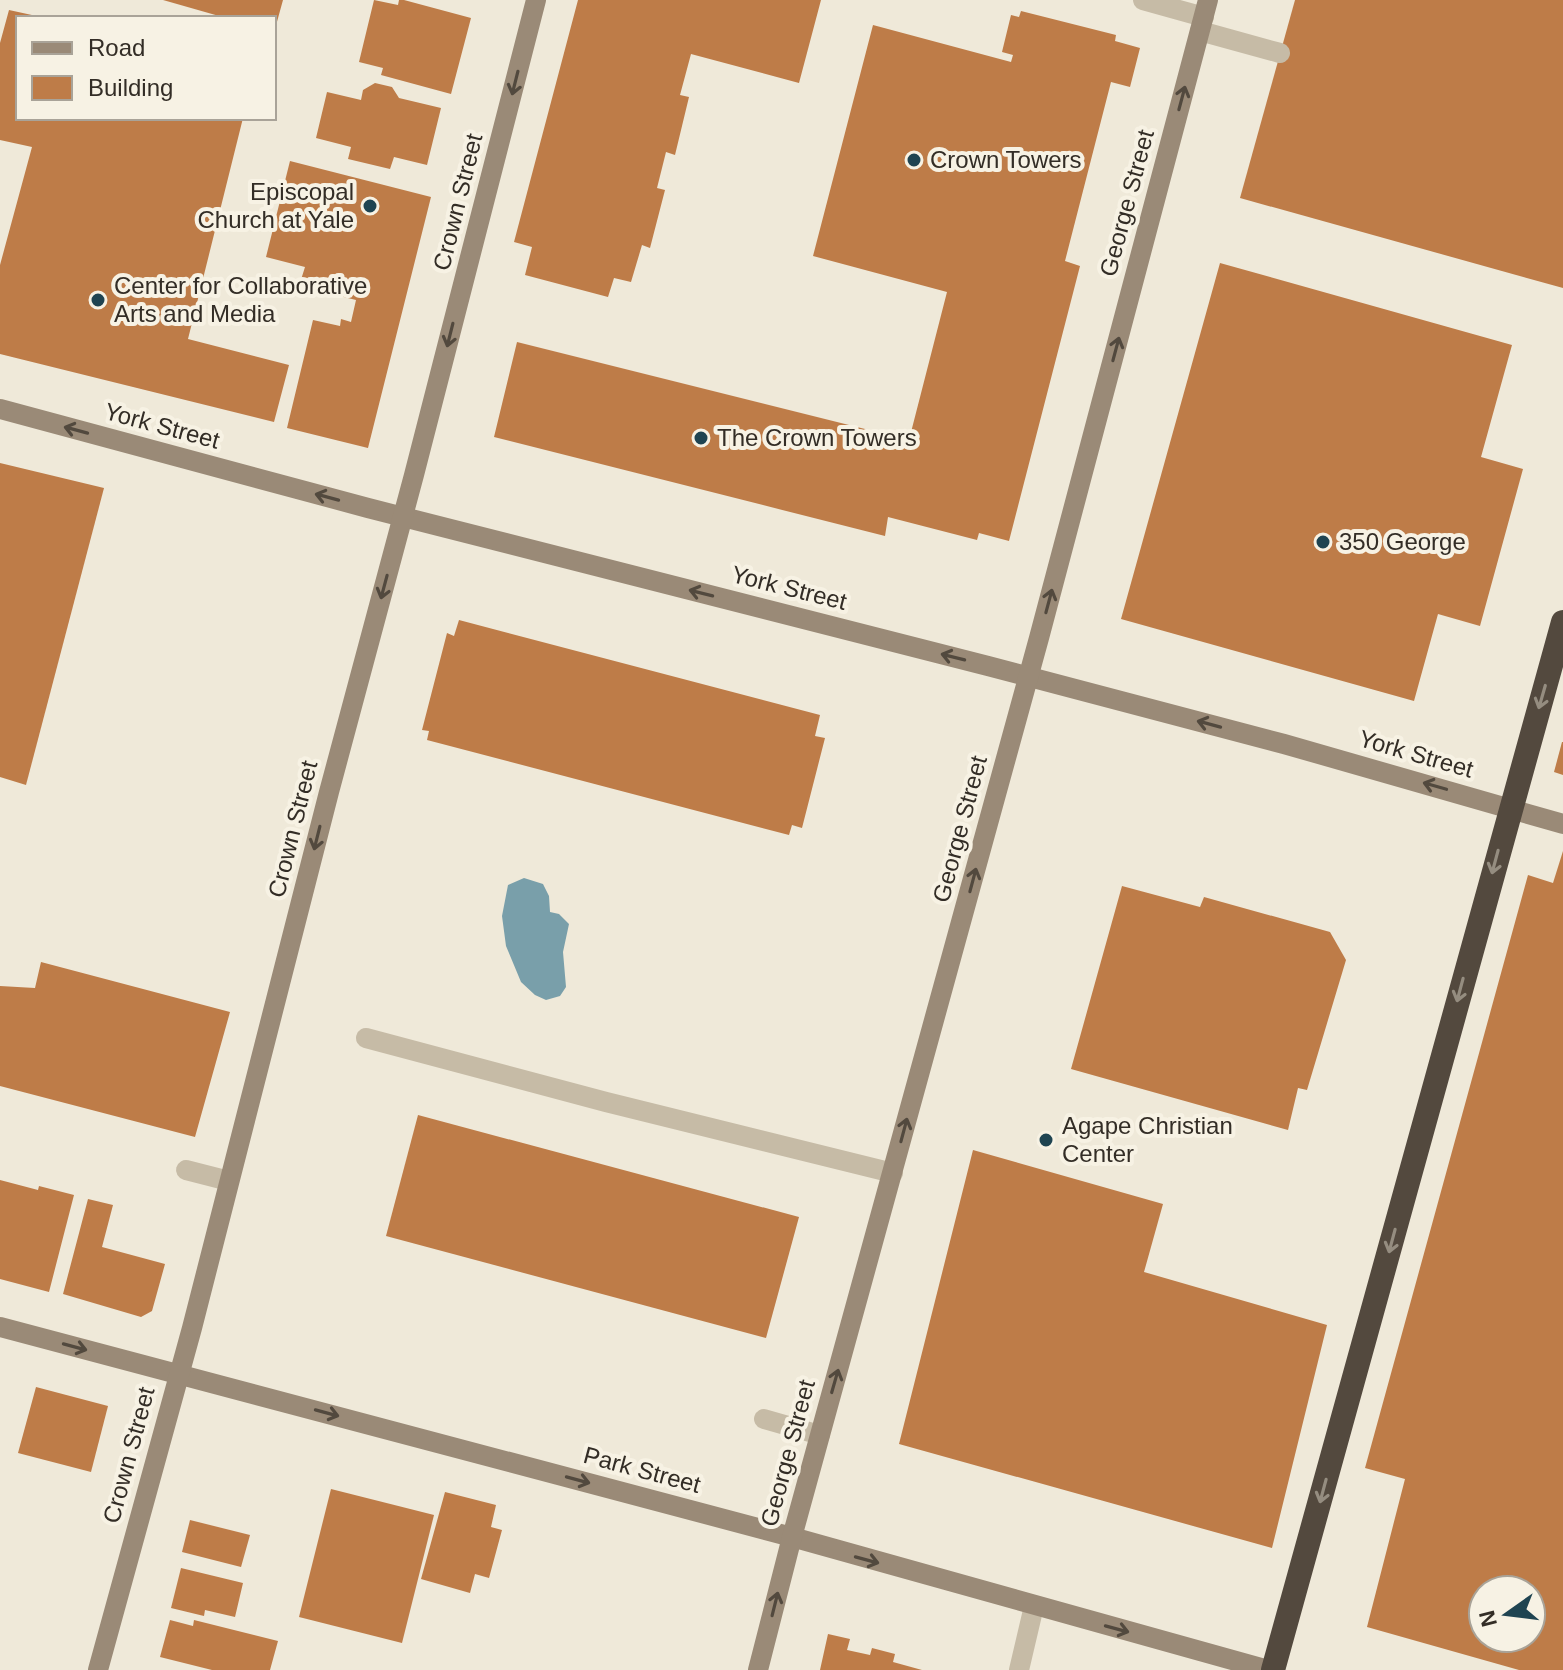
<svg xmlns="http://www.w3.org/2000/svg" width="1563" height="1670" font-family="Arial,sans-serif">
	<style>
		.water { fill: #799faa }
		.building { fill: #be7c48; fill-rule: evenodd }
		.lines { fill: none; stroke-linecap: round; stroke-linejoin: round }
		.lane { stroke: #c6bba6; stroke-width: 20 }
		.street { stroke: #c6bba6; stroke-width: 20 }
		.secondary { stroke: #9a8a77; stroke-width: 20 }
		.highway { stroke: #53493e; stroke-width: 24 }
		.oneway { stroke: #52493e }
		.oneway2 { stroke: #958d80 }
		.poi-dot { fill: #1f4451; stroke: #f7f2e4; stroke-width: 3 }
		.labels { text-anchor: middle; stroke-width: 8; stroke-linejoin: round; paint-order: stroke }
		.poi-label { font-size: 24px; fill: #332d26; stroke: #f7f2e4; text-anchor: start }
		.street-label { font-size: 24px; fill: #332d26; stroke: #f7f2e4 }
	</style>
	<rect width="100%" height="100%" fill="#efe9d9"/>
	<polygon class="water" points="524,878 543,884 549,896 550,912 559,914 569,924 563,952 566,987 560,996 546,1000 535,995 521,982 506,946 502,916 508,885"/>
	<g class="building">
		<polygon points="163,0 283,0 275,29 274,18 226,18"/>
		<polygon points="374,0 398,5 399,0 404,0 471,18 451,94 381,75 383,68 359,62"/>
		<polygon points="578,0 821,0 799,83 691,54 680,95 689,97 675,155 666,152 657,188 665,190 650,248 642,245 631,282 614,278 608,297 525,275 532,247 514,242"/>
		<polygon points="1295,0 1563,0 1563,288 1240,198"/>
		<polygon points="9,10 41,17 18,18 18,118 243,118 188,339 289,365 274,422 0,354 0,265 32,147 0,140 0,43"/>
		<polygon points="1021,11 1116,35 1115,41 1140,48 1130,87 1111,82 1065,261 1080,266 1009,541 979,533 977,540 888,517 885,536 494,437 517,342 909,440 947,292 813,256 873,25 1011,62 1013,55 1002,52 1011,15 1019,17"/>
		<polygon points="375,83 392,87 399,98 441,108 427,165 394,157 390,169 348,159 351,147 316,138 327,92 361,100 363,90"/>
		<polygon points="290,161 431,197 368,448 287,428 313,320 340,326 341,319 351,322 356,300 299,286 305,267 266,257"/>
		<polygon points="1220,263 1512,345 1481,457 1523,469 1480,626 1438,614 1414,701 1121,619"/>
		<polygon points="0,463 104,488 26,785 0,777"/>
		<polygon points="459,620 820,715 815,736 825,738 802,828 792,825 789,835 427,740 429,731 422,730 447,633 454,636"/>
		<polygon points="1562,742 1563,742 1563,775 1554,772"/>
		<path d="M1563 851V1670H1519L1367 1627 1405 1479 1365 1468 1528 875 1553 883ZM1483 1590H1531V1638H1483Z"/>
		<polygon points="1122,886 1200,907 1204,897 1330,932 1346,960 1307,1090 1298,1088 1288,1130 1071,1069"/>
		<polygon points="41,962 230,1012 195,1137 0,1086 0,986 35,988"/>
		<polygon points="418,1115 799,1217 766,1338 386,1236"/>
		<polygon points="973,1150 1163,1204 1144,1272 1327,1325 1272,1548 899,1444"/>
		<polygon points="0,1180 38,1190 39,1186 74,1195 49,1292 0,1279"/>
		<polygon points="88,1199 113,1205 102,1247 165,1264 152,1311 141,1317 63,1294"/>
		<polygon points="36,1387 108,1406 91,1472 18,1453"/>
		<polygon points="331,1489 434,1515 402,1643 299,1617"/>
		<polygon points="445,1492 496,1505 491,1527 502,1530 489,1578 475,1574 470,1593 421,1579"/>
		<polygon points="190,1520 250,1535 241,1567 182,1552"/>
		<polygon points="181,1568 243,1583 235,1617 205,1610 204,1616 171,1608"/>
		<polygon points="170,1620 193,1626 194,1620 278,1641 270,1670 212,1670 160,1657"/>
		<polygon points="828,1634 850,1639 847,1650 870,1655 872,1648 895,1654 893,1662 922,1670 820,1670"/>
	</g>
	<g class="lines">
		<g class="lane">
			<polyline points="1200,31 1280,53"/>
			<polyline points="366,1038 606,1102 893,1173"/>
			<polyline points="186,1170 229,1181"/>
			<polyline points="764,1419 820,1435"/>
			<polyline points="1019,1670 1034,1606"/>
		</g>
		<polyline class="street" points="1143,0 1204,17"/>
		<g class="secondary">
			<polyline points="0,409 368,508 988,666 1284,744 1563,824"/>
			<polyline points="0,1327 792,1537 1268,1670"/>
			<polyline points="98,1670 192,1328 329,792 414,475 536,0"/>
			<polyline points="758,1670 792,1537 1039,638 1208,0"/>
		</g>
		<polyline class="highway" points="1273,1670 1563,622"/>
	</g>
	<defs><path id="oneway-shaft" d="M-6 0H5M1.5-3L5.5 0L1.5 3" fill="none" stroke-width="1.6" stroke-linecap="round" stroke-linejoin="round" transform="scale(2)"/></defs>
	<g class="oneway">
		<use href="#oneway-shaft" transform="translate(515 83) rotate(104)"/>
		<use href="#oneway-shaft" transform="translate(1182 98) rotate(-75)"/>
		<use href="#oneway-shaft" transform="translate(450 335) rotate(104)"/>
		<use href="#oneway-shaft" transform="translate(1116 349) rotate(-75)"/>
		<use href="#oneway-shaft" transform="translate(76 430) rotate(-165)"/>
		<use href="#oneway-shaft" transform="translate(327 497) rotate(-165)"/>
		<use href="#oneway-shaft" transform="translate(384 587) rotate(105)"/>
		<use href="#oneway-shaft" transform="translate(701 593) rotate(-166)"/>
		<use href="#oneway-shaft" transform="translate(1049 601) rotate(-75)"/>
		<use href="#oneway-shaft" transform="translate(953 657) rotate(-166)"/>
		<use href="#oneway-shaft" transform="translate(1209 724) rotate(-165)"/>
		<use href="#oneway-shaft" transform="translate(1435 786) rotate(-164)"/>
		<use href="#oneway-shaft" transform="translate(317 838) rotate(104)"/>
		<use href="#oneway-shaft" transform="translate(973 880) rotate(-75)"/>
		<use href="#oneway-shaft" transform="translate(904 1130) rotate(-75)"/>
		<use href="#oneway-shaft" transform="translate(75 1347) rotate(15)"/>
		<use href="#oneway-shaft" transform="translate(835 1381) rotate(-74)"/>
		<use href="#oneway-shaft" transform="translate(327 1413) rotate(15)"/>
		<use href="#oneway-shaft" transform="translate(578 1480) rotate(15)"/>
		<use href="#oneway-shaft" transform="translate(867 1560) rotate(15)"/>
		<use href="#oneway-shaft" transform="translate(775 1604) rotate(-76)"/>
		<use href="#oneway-shaft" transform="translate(1117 1629) rotate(15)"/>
	</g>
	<g class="oneway2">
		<use href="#oneway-shaft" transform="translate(1542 697) rotate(106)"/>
		<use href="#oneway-shaft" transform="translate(1495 862) rotate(105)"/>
		<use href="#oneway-shaft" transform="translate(1460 990) rotate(105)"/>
		<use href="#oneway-shaft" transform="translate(1392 1241) rotate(105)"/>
		<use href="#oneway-shaft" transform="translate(1323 1491) rotate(105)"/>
	</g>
	<g class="poi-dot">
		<circle cx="914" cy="160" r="8"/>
		<circle cx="370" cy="206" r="8"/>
		<circle cx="98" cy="300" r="8"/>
		<circle cx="701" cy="438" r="8"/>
		<circle cx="1323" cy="542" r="8"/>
		<circle cx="1046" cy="1140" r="8"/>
	</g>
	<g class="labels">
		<g class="poi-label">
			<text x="930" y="168">Crown Towers</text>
			<text x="354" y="200" text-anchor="end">Episcopal<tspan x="354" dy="28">Church at Yale</tspan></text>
			<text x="114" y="294">Center for Collaborative<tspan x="114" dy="28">Arts and Media</tspan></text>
			<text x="717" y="446">The Crown Towers</text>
			<text x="1339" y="550">350 George</text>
			<text x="1062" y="1134">Agape Christian<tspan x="1062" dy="28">Center</tspan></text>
		</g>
		<g class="street-label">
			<text transform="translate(458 202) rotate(-76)" y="8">Crown Street</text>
			<text transform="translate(1127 203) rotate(-75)" y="8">George Street</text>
			<text transform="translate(162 426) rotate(15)" y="8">York Street</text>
			<text transform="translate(789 588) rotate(14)" y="8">York Street</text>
			<text transform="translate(1416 754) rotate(16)" y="8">York Street</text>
			<text transform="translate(293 829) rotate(-76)" y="8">Crown Street</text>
			<text transform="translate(960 829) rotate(-75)" y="8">George Street</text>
			<text transform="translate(788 1453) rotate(-75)" y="8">George Street</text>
			<text transform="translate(129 1455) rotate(-75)" y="8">Crown Street</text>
			<text transform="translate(642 1470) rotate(15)" y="8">Park Street</text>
		</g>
	</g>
	<rect x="16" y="16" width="260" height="104" fill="#f7f2e4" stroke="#a9a398" stroke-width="2"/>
	<rect x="32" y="42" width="40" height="12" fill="#9a8a77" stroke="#a9a398" stroke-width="2"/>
	<text x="88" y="56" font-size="24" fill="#332d26">Road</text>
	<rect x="32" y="76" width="40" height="24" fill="#be7c48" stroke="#a9a398" stroke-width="2"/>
	<text x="88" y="96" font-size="24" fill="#332d26">Building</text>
	<g transform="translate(1507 1614) rotate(256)"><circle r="38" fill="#f7f2e4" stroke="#a9a398" stroke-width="2"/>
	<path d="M0-6L14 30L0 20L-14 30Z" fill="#1f4451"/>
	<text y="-12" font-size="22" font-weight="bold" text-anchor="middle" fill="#332d26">N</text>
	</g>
</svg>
